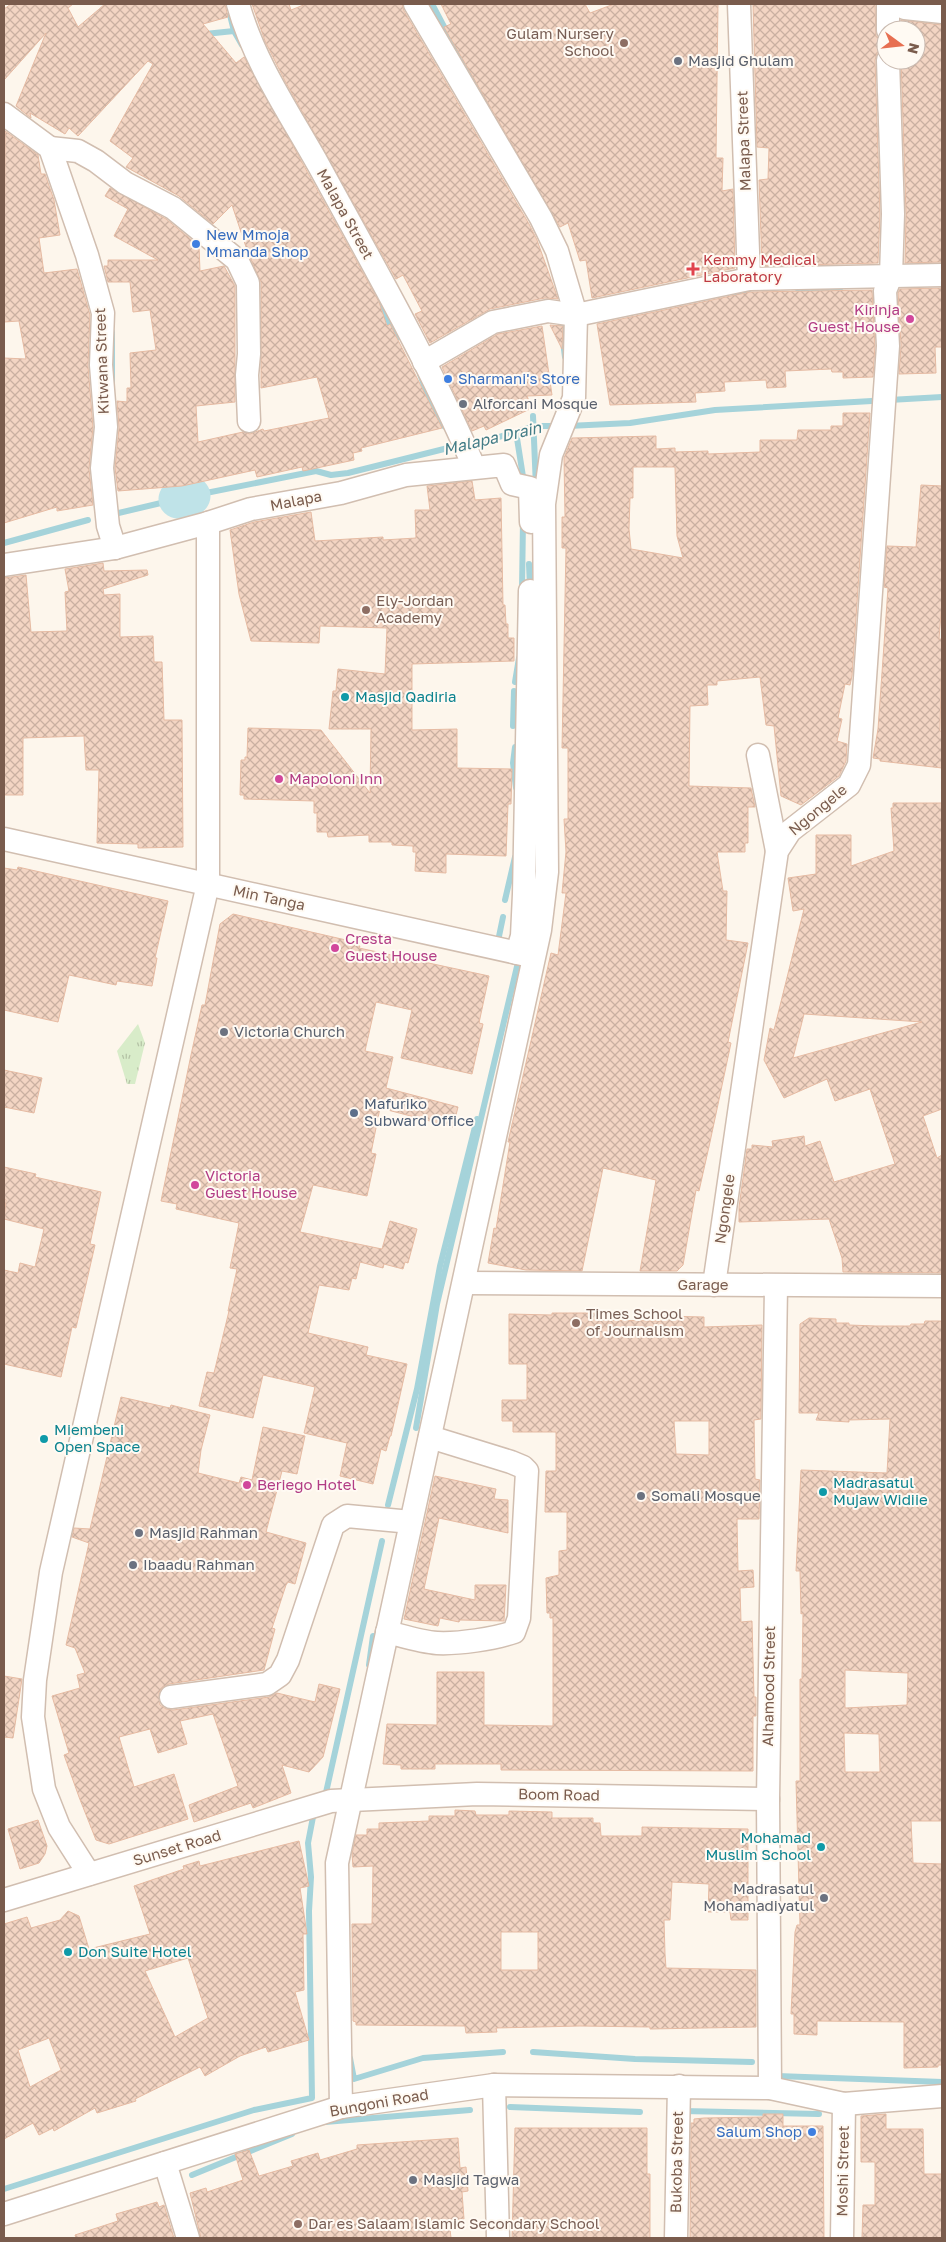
<svg xmlns="http://www.w3.org/2000/svg" width="946" height="2242" font-family="'Golos Text',sans-serif">
	<style>
		.grass { fill: url(#grass-tufts) }
		.lines { fill: none; stroke-linecap: round; stroke-linejoin: round }
		.stream { stroke: #a5d3da; stroke-width: 6 }
		.river { stroke: #bfe3e8; stroke-width: 39 }
		.building { fill: url(#building-cross-hatch); stroke: #e6bba3; fill-rule: evenodd }
		.minor-casing { stroke: #d1beb0; stroke-width: 25 }
		.minor { stroke: #fff; stroke-width: 22 }
		.education-dot { fill: #8d6e63; stroke: #fffaf3; stroke-width: 2 }
		.worship-dot { fill: #6b7280; stroke: #fffaf3; stroke-width: 2 }
		.shop-dot { fill: #3f7fe0; stroke: #fffaf3; stroke-width: 2 }
		.health-dot { fill: #e0444e; stroke: #fffaf3; stroke-width: 2 }
		.hotel-dot { fill: #d1479c; stroke: #fffaf3; stroke-width: 2 }
		.culture-dot { fill: #0f9aa8; stroke: #fffaf3; stroke-width: 2 }
		.service-dot { fill: #5c6f8a; stroke: #fffaf3; stroke-width: 2 }
		.labels { text-anchor: middle; stroke-width: 4; stroke-linejoin: round; paint-order: stroke }
		.education-label { font-size: 15px; fill: #785e54; stroke: #fffaf3; text-anchor: start }
		.worship-label { font-size: 15px; fill: #5b616d; stroke: #fffaf3; text-anchor: start }
		.street-label { font-size: 15px; fill: #7a5c4d; stroke: #fffaf3 }
		.shop-label { font-size: 15px; fill: #366cbe; stroke: #fffaf3; text-anchor: start }
		.health-label { font-size: 15px; fill: #be3a42; stroke: #fffaf3; text-anchor: start }
		.hotel-label { font-size: 15px; fill: #b23c85; stroke: #fffaf3; text-anchor: start }
		.culture-label { font-size: 15px; fill: #0d838f; stroke: #fffaf3; text-anchor: start }
		.service-label { font-size: 15px; fill: #4e5e75; stroke: #fffaf3; text-anchor: start }
		.water-label { font-size: 16px; font-style: italic; fill: #437c86; stroke: #fffaf3 }
	</style>
	<defs>
		<pattern id="grass-tufts" width="24" height="20" patternUnits="userSpaceOnUse" patternTransform="scale(1.25)"><rect width="24" height="20" fill="#d8ecc9"/><path d="M3 7l-1-3M5 7V3M7 7l1-3M15 17l-1-3M17 17v-4M19 17l1-3" fill="none" stroke="#b4c2a5"/></pattern>
		<pattern id="building-cross-hatch" width="8" height="8" patternUnits="userSpaceOnUse" patternTransform="scale(1.25)"><rect width="8" height="8" fill="#f3d5c3"/><path d="M0 0l8 8M0 8l8-8" fill="none" stroke="#cab0a1"/></pattern>
	</defs>
	<rect width="100%" height="100%" fill="#fdf6ec"/>
	<polygon class="grass" points="138,1024 145,1043 135,1084 127,1084 117,1051"/>
	<g class="lines">
		<g class="stream">
			<polyline points="432,4 460,57 490,104"/>
			<polyline points="230,15 234,31 242,45"/>
			<polyline points="205,34 234,31"/>
			<polyline points="526,167 539,194"/>
			<polyline points="797,288 808,290 841,287"/>
			<polyline points="740,292 737,295 749,289"/>
			<polyline points="378,297 390,324 399,337"/>
			<polyline points="561,326 565,357"/>
			<polyline points="112,332 112,382"/>
			<polyline points="420,374 429,399 444,426"/>
			<polyline points="533,416 536,487"/>
			<polyline points="568,426 630,423 715,410 942,397"/>
			<polyline points="516,432 524,483"/>
			<polyline points="469,446 535,426 558,426"/>
			<polyline points="191,496 316,471 331,475 348,473 456,446 457,449 459,448"/>
			<polyline points="110,515 178,499"/>
			<polyline points="4,543 88,520"/>
			<polyline points="529,564 530,587"/>
			<polyline points="522,590 523,520"/>
			<polyline points="515,682 519,658"/>
			<polyline points="513,726 514,691"/>
			<polyline points="515,747 513,763 516,788"/>
			<polyline points="505,900 515,857"/>
			<polyline points="497,946 503,917"/>
			<polyline points="416,1428 437,1304 519,958"/>
			<polyline points="388,1505 417,1389 440,1266 477,1119"/>
			<polyline points="369,1665 373,1636"/>
			<polyline points="325,1797 382,1541"/>
			<polyline points="533,2052 635,2059 752,2062"/>
			<polyline points="350,2058 354,2079 423,2058 503,2052"/>
			<polyline points="777,2076 942,2082"/>
			<polyline points="510,2107 640,2112"/>
			<polyline points="683,2111 819,2114"/>
			<polyline points="325,2122 470,2110"/>
			<polyline points="192,2175 292,2134"/>
			<polyline points="4,2189 254,2110 312,2098 309,1911 311,1877 308,1843 313,1817"/>
		</g>
		<polyline class="river" points="178,499 191,496"/>
	</g>
	<g class="building">
		<polygon points="11,4 73,4 68,8 78,27 105,4 225,4 228,17 203,24 236,63 244,57 379,302 387,326 390,324 442,428 361,448 362,451 353,453 354,460 303,471 302,467 257,477 255,470 182,486 118,491 115,468 119,428 117,401 127,402 127,388 131,388 130,353 156,350 150,310 133,312 130,282 108,282 104,266 108,266 108,260 158,260 114,236 128,209 105,196 110,188 166,219 199,246 200,271 224,266 235,286 235,402 196,406 198,442 243,432 250,434 263,429 264,431 329,418 317,377 261,388 261,282 248,253 232,205 213,224 179,196 126,167 133,158 110,141 153,64 148,61 78,136 69,128 65,134 30,113 31,118 16,106 46,33 4,80 4,9"/>
		<polygon points="252,4 289,4 291,10 306,4 402,4 404,11 529,224 537,240 558,299 545,298 490,309 430,343 415,314 422,311 403,275 396,279 285,81 265,41"/>
		<polygon points="441,4 585,4 590,13 614,4 718,4 716,158 723,158 722,191 733,189 735,268 592,298 586,260 580,261 568,223 560,227 444,27 451,24"/>
		<polygon points="753,4 875,4 876,36 886,43 886,47 877,53 875,60 880,214 878,263 762,266 759,180 768,179 769,148 757,147"/>
		<polygon points="901,20 942,25 942,262 905,263 906,214 901,60 916,60 916,30 901,30"/>
		<polygon points="5,131 38,155 41,174 45,174 54,200 60,235 39,238 44,273 77,269 90,315 88,366 93,427 89,469 93,505 57,511 57,507 4,523 4,358 26,359 19,321 4,322"/>
		<polygon points="942,288 942,347 935,347 936,373 899,374 901,345 898,293 900,289"/>
		<polygon points="872,290 875,346 873,377 843,378 843,372 832,372 831,369 785,371 786,387 767,388 766,380 724,382 725,391 695,393 696,402 610,405 597,324 750,292"/>
		<polygon points="550,325 563,326 562,349"/>
		<polygon points="542,326 552,395 527,396 532,408 486,430 484,426 472,431 442,367 498,334"/>
		<path d="M843 413H870L852 676 850 685 845 684 838 718 842 719 837 741 847 744 846 761 839 776 801 805 781 796 774 726 766 725 760 677 717 681V685H707L708 705 690 706 689 786 751 788 755 807H748V843H745V852H717L723 891H727L726 940 748 943 728 1042 731 1043 710 1142 699 1191 696 1190 683 1265 677 1271H640L656 1180 603 1168 582 1271 526 1270 488 1263 494 1228 496 1229 510 1142H508L551 953 558 955 566 893H562L566 852 564 819H568V748H562L566 548H562V517H565L564 458 572 438 656 436V449L675 448V452L708 451V454L760 452V440H797L798 430H831V426H843ZM633 467H675L677 536 683 558 631 549 629 529 630 498H633Z"/>
		<polygon points="472,481 475,500 501,498 503,605 505,605 506,624 508,624 508,638 514,638 514,661 412,664 412,730 457,729 457,768 512,769 511,804 508,804 506,856 446,854 446,873 415,871 416,852 413,852 413,846 392,845 392,842 369,842 369,835 328,837 327,832 317,832 317,813 314,813 314,801 244,799 244,795 240,795 241,760 245,760 245,757 247,757 248,728 321,730 370,793 371,729 329,729 333,691 336,691 338,669 385,674 387,628 320,626 319,643 251,641 239,594 230,530 254,522 311,512 315,541 383,537 383,540 416,538 415,510 430,510 427,486"/>
		<polygon points="921,485 942,486 942,601 939,639 942,639 940,731 942,731 942,768 880,761 880,759 873,758 878,729 888,588 884,587 887,546 916,547"/>
		<polygon points="103,563 104,571 147,570 148,575 103,589 104,595 120,594 120,637 153,636 154,662 162,662 164,720 182,720 183,847 138,848 138,844 97,843 99,770 86,770 84,736 23,738 23,795 4,795 4,578 26,575 31,632 67,631 65,592 69,591 65,569"/>
		<path d="M893 803H942V1109L923 1116 937 1158 942 1155V1273L843 1272 842 1258 829 1219 739 1222V1207L747 1149H752V1145L773 1147 772 1141 804 1136 805 1146 820 1141 834 1182 895 1164 870 1089 835 1101 827 1079 784 1098 764 1060 770 1028 774 1030 804 909 793 911 788 878 816 874V835H851V866L894 851 891 808H893ZM804 1014 922 1022 793 1058Z"/>
		<polygon points="18,867 168,901 155,958 157,958 152,986 117,981 116,985 69,975 58,1022 4,1010 4,868 17,870"/>
		<polygon points="233,914 346,940 345,943 360,946 359,948 489,976 479,1023 483,1024 472,1074 401,1058 412,1010 376,1002 365,1051 393,1057 386,1088 458,1107 453,1127 380,1108 371,1153 376,1154 367,1196 313,1185 300,1232 382,1249 390,1221 417,1229 408,1263 405,1262 403,1269 384,1264 383,1268 360,1262 356,1279 352,1278 349,1290 319,1285 308,1333 368,1347 366,1355 407,1364 391,1436 390,1436 386,1451 381,1449 373,1484 340,1476 347,1443 304,1433 315,1387 263,1375 253,1418 199,1406 207,1372 214,1373 229,1311 228,1311 237,1269 230,1268 239,1223 176,1209 177,1204 161,1201 191,1055 202,1005 205,1005 220,924"/>
		<polygon points="4,1070 42,1078 34,1113 4,1107"/>
		<polygon points="4,1167 36,1174 35,1177 101,1192 90,1244 95,1245 76,1328 72,1327 61,1377 4,1364 4,1270 18,1273 20,1263 35,1267 44,1229 4,1219 6,1200 4,1199"/>
		<path d="M552 1313H596V1320L661 1321V1316L704 1317V1327L762 1325 761 1419 754 1420 755 1479 760 1480 759 1519H737L738 1571 753 1570 754 1587 740 1588 741 1622 752 1621 754 1697H756V1716H753V1771L501 1770V1764H435V1769H401V1765L383 1764 387 1724 437 1725V1672H484V1725L553 1726V1618H550V1613H547L546 1578 559 1575V1551L567 1550V1512H545L546 1471H556V1432H513V1421H502V1400H527V1364H509V1314L552 1315ZM674 1421H709V1455L676 1454Z"/>
		<path d="M809 1318 836 1319V1323H849V1325L876 1326H910L911 1324H924L925 1321H942V1821H911L913 1863 942 1864V2065H938V2067L904 2068V2022L817 2021V2035L794 2034V2014H791L795 1932 797 1925H800L796 1781H800V1679H802L803 1613 801 1614 800 1571H796L801 1470 887 1473 890 1419 849 1420V1422L816 1420 819 1413H799L800 1324ZM845 1670 908 1673 907 1705 845 1708ZM844 1733 879 1734 880 1772H845Z"/>
		<polygon points="121,1397 170,1408 171,1405 210,1415 201,1450 198,1473 239,1483 241,1477 252,1480 263,1427 305,1436 297,1474 282,1471 266,1532 306,1543 295,1584 288,1582 286,1585 272,1628 275,1629 264,1670 169,1684 163,1687 159,1692 160,1705 166,1709 173,1710 269,1697 277,1693 315,1702 319,1684 340,1689 323,1757 309,1772 282,1765 291,1793 253,1808 251,1803 194,1822 189,1805 238,1786 213,1714 180,1721 187,1744 158,1753 150,1729 119,1737 134,1787 174,1774 188,1819 109,1844 96,1840 79,1797 64,1755 69,1753 52,1696 80,1688 77,1675 85,1673 75,1648 66,1645 89,1543 72,1537 74,1528 90,1529"/>
		<polygon points="435,1476 496,1489 494,1499 508,1500 508,1533 439,1518 424,1589 475,1600 475,1585 506,1585 504,1621 460,1620 459,1622 440,1618 438,1626 404,1619"/>
		<polygon points="4,1676 22,1679 13,1738 4,1737"/>
		<path d="M455 1810 475 1811 476 1815H509V1811L552 1812V1818H593V1823H600L601 1836H642V1827L748 1829V1920H731L730 1912H708L709 1884 672 1882 670 1920H664L665 1954 666 1968 756 1970V2027L650 2029V2027L580 2026 496 2028 497 2032 466 2033 465 2026 356 2025V2022L353 2021 352 1924H372L373 1866 353 1867 352 1854 356 1835H367V1829H379V1823L429 1821V1816H455ZM501 1932H538V1970H501Z"/>
		<polygon points="38,1820 47,1846 45,1854 39,1863 20,1869 8,1829"/>
		<path d="M299 1841 309 1886 300 1888 307 1934H303L304 1990 295 1992 309 2040 268 2052 266 2047 240 2056 205 2076 200 2067 135 2099 136 2101 97 2113 95 2108 54 2131 53 2128 39 2135 33 2123 4 2139V1924L27 1917 31 1928 60 1920 68 1911 79 1916 89 1949 150 1934 134 1886 184 1869 183 1866 199 1861 200 1866ZM188 1958 208 2018 175 2037 145 1971ZM49 2038 61 2070 30 2087 18 2050Z"/>
		<polygon points="763,2114 783,2114 783,2126 823,2126 824,2238 690,2238 691,2123 694,2123 694,2119 704,2118 763,2117"/>
		<polygon points="886,2114 886,2129 923,2129 924,2174 942,2174 942,2238 862,2238 863,2205 875,2205 875,2162 861,2162 861,2116"/>
		<polygon points="515,2128 647,2128 647,2174 650,2174 650,2238 512,2238"/>
		<polygon points="458,2138 460,2168 466,2167 468,2191 462,2192 464,2219 449,2220 451,2238 201,2238 190,2193 206,2188 207,2192 243,2180 235,2154 249,2150 259,2176 293,2166 291,2161 318,2153 320,2160 357,2149 357,2145"/>
		<polygon points="157,2202 159,2207 164,2205 174,2238 76,2238 75,2235 118,2221 116,2214"/>
	</g>
	<g class="lines">
		<g class="minor-casing">
			<g id="minor">
				<path d="M238 4C254 62 290 114 319 166 372 263 427 359 471 460"/>
				<polyline points="739,4 749,279"/>
				<polyline points="888,4 888,30"/>
				<polyline points="895,4 905,8 942,12"/>
				<polyline points="4,114 50,148 87,255 103,313 101,365 106,427 102,468 108,526 115,548"/>
				<polyline points="50,148 78,151 96,161 125,183 173,208 237,260 248,283 249,354 247,375 249,421"/>
				<polyline points="424,362 493,322 548,311 576,315 749,279 942,275"/>
				<polyline points="4,565 115,548 208,523 251,509 341,493 406,475 504,465 512,484 530,488 531,522"/>
				<polyline points="758,755 777,851"/>
				<polyline points="4,839 531,956"/>
				<polyline points="517,953 522,936 524,894 530,591"/>
				<polyline points="464,1283 942,1286"/>
				<polyline points="714,1285 777,851 790,831 849,785 859,765 888,346 885,291 891,276 893,214 888,60"/>
				<path d="M387 1632C403 1636 421 1642 437 1643 459 1644 493 1639 514 1632L519 1618 527 1471 523 1467 511 1462 430 1437"/>
				<polyline points="171,1697 267,1684 280,1675 288,1660 333,1525 347,1516 411,1522"/>
				<polyline points="89,1874 59,1827 44,1789 33,1717 35,1680 51,1572 208,884 208,523"/>
				<polyline points="4,1900 331,1801 477,1794 768,1799"/>
				<polyline points="494,2085 498,2238"/>
				<polyline points="770,2088 768,1799 776,1286"/>
				<polyline points="341,2107 337,1863 540,930 547,872 544,504 551,455 574,398 576,315 557,251 541,218 415,4"/>
				<polyline points="165,2163 188,2238"/>
				<polyline points="4,2214 341,2107 494,2085 770,2088 844,2104 942,2096"/>
				<polyline points="676,2238 679,2086"/>
				<polyline points="842,2238 844,2104"/>
			</g>
		</g>
		<use href="#minor" class="minor"/>
	</g>
	<g class="education-dot">
		<circle cx="624" cy="43" r="5"/>
		<circle cx="366" cy="610" r="5"/>
		<circle cx="576" cy="1323" r="5"/>
		<circle cx="298" cy="2224" r="5"/>
	</g>
	<g class="worship-dot">
		<circle cx="678" cy="61" r="5"/>
		<circle cx="463" cy="404" r="5"/>
		<circle cx="224" cy="1032" r="5"/>
		<circle cx="641" cy="1496" r="5"/>
		<circle cx="139" cy="1533" r="5"/>
		<circle cx="133" cy="1565" r="5"/>
		<circle cx="824" cy="1898" r="5"/>
		<circle cx="413" cy="2180" r="5"/>
	</g>
	<g class="shop-dot">
		<circle cx="196" cy="244" r="5"/>
		<circle cx="448" cy="379" r="5"/>
		<circle cx="812" cy="2132" r="5"/>
	</g>
	<path class="health-dot" d="M690.5 261.5h5v5h5v5h-5v5h-5v-5h-5v-5h5z"/>
	<g class="hotel-dot">
		<circle cx="910" cy="319" r="5"/>
		<circle cx="279" cy="779" r="5"/>
		<circle cx="335" cy="948" r="5"/>
		<circle cx="195" cy="1185" r="5"/>
		<circle cx="247" cy="1485" r="5"/>
	</g>
	<g class="culture-dot">
		<circle cx="345" cy="697" r="5"/>
		<circle cx="44" cy="1439" r="5"/>
		<circle cx="823" cy="1492" r="5"/>
		<circle cx="821" cy="1847" r="5"/>
		<circle cx="68" cy="1952" r="5"/>
	</g>
	<circle class="service-dot" cx="354" cy="1113" r="5"/>
	<g class="labels">
		<g class="education-label">
			<text x="614" y="39" text-anchor="end">Gulam Nursery<tspan x="614" dy="17">School</tspan></text>
			<text x="376" y="606">Ely-Jordan<tspan x="376" dy="17">Academy</tspan></text>
			<text x="586" y="1319">Times School<tspan x="586" dy="17">of Journalism</tspan></text>
			<text x="308" y="2229">Dar es Salaam Islamic Secondary School</text>
		</g>
		<g class="worship-label">
			<text x="688" y="66">Masjid Ghulam</text>
			<text x="473" y="409">Alforcani Mosque</text>
			<text x="234" y="1037">Victoria Church</text>
			<text x="651" y="1501">Somali Mosque</text>
			<text x="149" y="1538">Masjid Rahman</text>
			<text x="143" y="1570">Ibaadu Rahman</text>
			<text x="814" y="1894" text-anchor="end">Madrasatul<tspan x="814" dy="17">Mohamadiyatul</tspan></text>
			<text x="423" y="2185">Masjid Tagwa</text>
		</g>
		<g class="street-label">
			<text transform="translate(744 141) rotate(-92)" y="5">Malapa Street</text>
			<text transform="translate(345 214) rotate(61)" y="5">Malapa Street</text>
			<text transform="translate(102 361) rotate(-92)" y="5">Kitwana Street</text>
			<text transform="translate(296 501) rotate(-11)" y="5">Malapa</text>
			<text transform="translate(818 810) rotate(-40)" y="5">Ngongele</text>
			<text transform="translate(269 898) rotate(12)" y="5">Min Tanga</text>
			<text transform="translate(725 1209) rotate(-82)" y="5">Ngongele</text>
			<text x="703" y="1290">Garage</text>
			<text transform="translate(769 1686) rotate(-89)" y="5">Alhamood Street</text>
			<text transform="translate(559 1795) rotate(1)" y="5">Boom Road</text>
			<text transform="translate(177 1848) rotate(-17)" y="5">Sunset Road</text>
			<text transform="translate(379 2103) rotate(-10)" y="5">Bungoni Road</text>
			<text transform="translate(677 2162) rotate(-89)" y="5">Bukoba Street</text>
			<text transform="translate(843 2171) rotate(-89)" y="5">Moshi Street</text>
		</g>
		<g class="shop-label">
			<text x="206" y="240">New Mmoja<tspan x="206" dy="17">Mmanda Shop</tspan></text>
			<text x="458" y="384">Sharmani's Store</text>
			<text x="802" y="2137" text-anchor="end">Salum Shop</text>
		</g>
		<g class="health-label">
			<text x="703" y="265">Kemmy Medical<tspan x="703" dy="17">Laboratory</tspan></text>
		</g>
		<g class="hotel-label">
			<text x="900" y="315" text-anchor="end">Kirinja<tspan x="900" dy="17">Guest House</tspan></text>
			<text x="289" y="784">Mapoloni Inn</text>
			<text x="345" y="944">Cresta<tspan x="345" dy="17">Guest House</tspan></text>
			<text x="205" y="1181">Victoria<tspan x="205" dy="17">Guest House</tspan></text>
			<text x="257" y="1490">Beriego Hotel</text>
		</g>
		<g class="culture-label">
			<text x="355" y="702">Masjid Qadiria</text>
			<text x="54" y="1435">Miembeni<tspan x="54" dy="17">Open Space</tspan></text>
			<text x="833" y="1488">Madrasatul<tspan x="833" dy="17">Mujaw Widiie</tspan></text>
			<text x="811" y="1843" text-anchor="end">Mohamad<tspan x="811" dy="17">Muslim School</tspan></text>
			<text x="78" y="1957">Don Suite Hotel</text>
		</g>
		<g class="service-label">
			<text x="364" y="1109">Mafuriko<tspan x="364" dy="17">Subward Office</tspan></text>
		</g>
		<g class="water-label">
			<text transform="translate(492 438) rotate(-13)" y="6">Malapa Drain</text>
		</g>
	</g>
	<rect width="946" height="2242" fill="none" stroke="#7a5c4d" stroke-width="10"/>
	<g transform="translate(901 45) rotate(105)"><circle r="24" fill="#fffaf3" stroke="#cabbb1"/>
	<path d="M0-4L9 19L0 12L-9 19Z" fill="#e76f51"/>
	<text y="-8" font-size="14" font-weight="bold" text-anchor="middle" fill="#7a5c4d">N</text>
	</g>
</svg>
